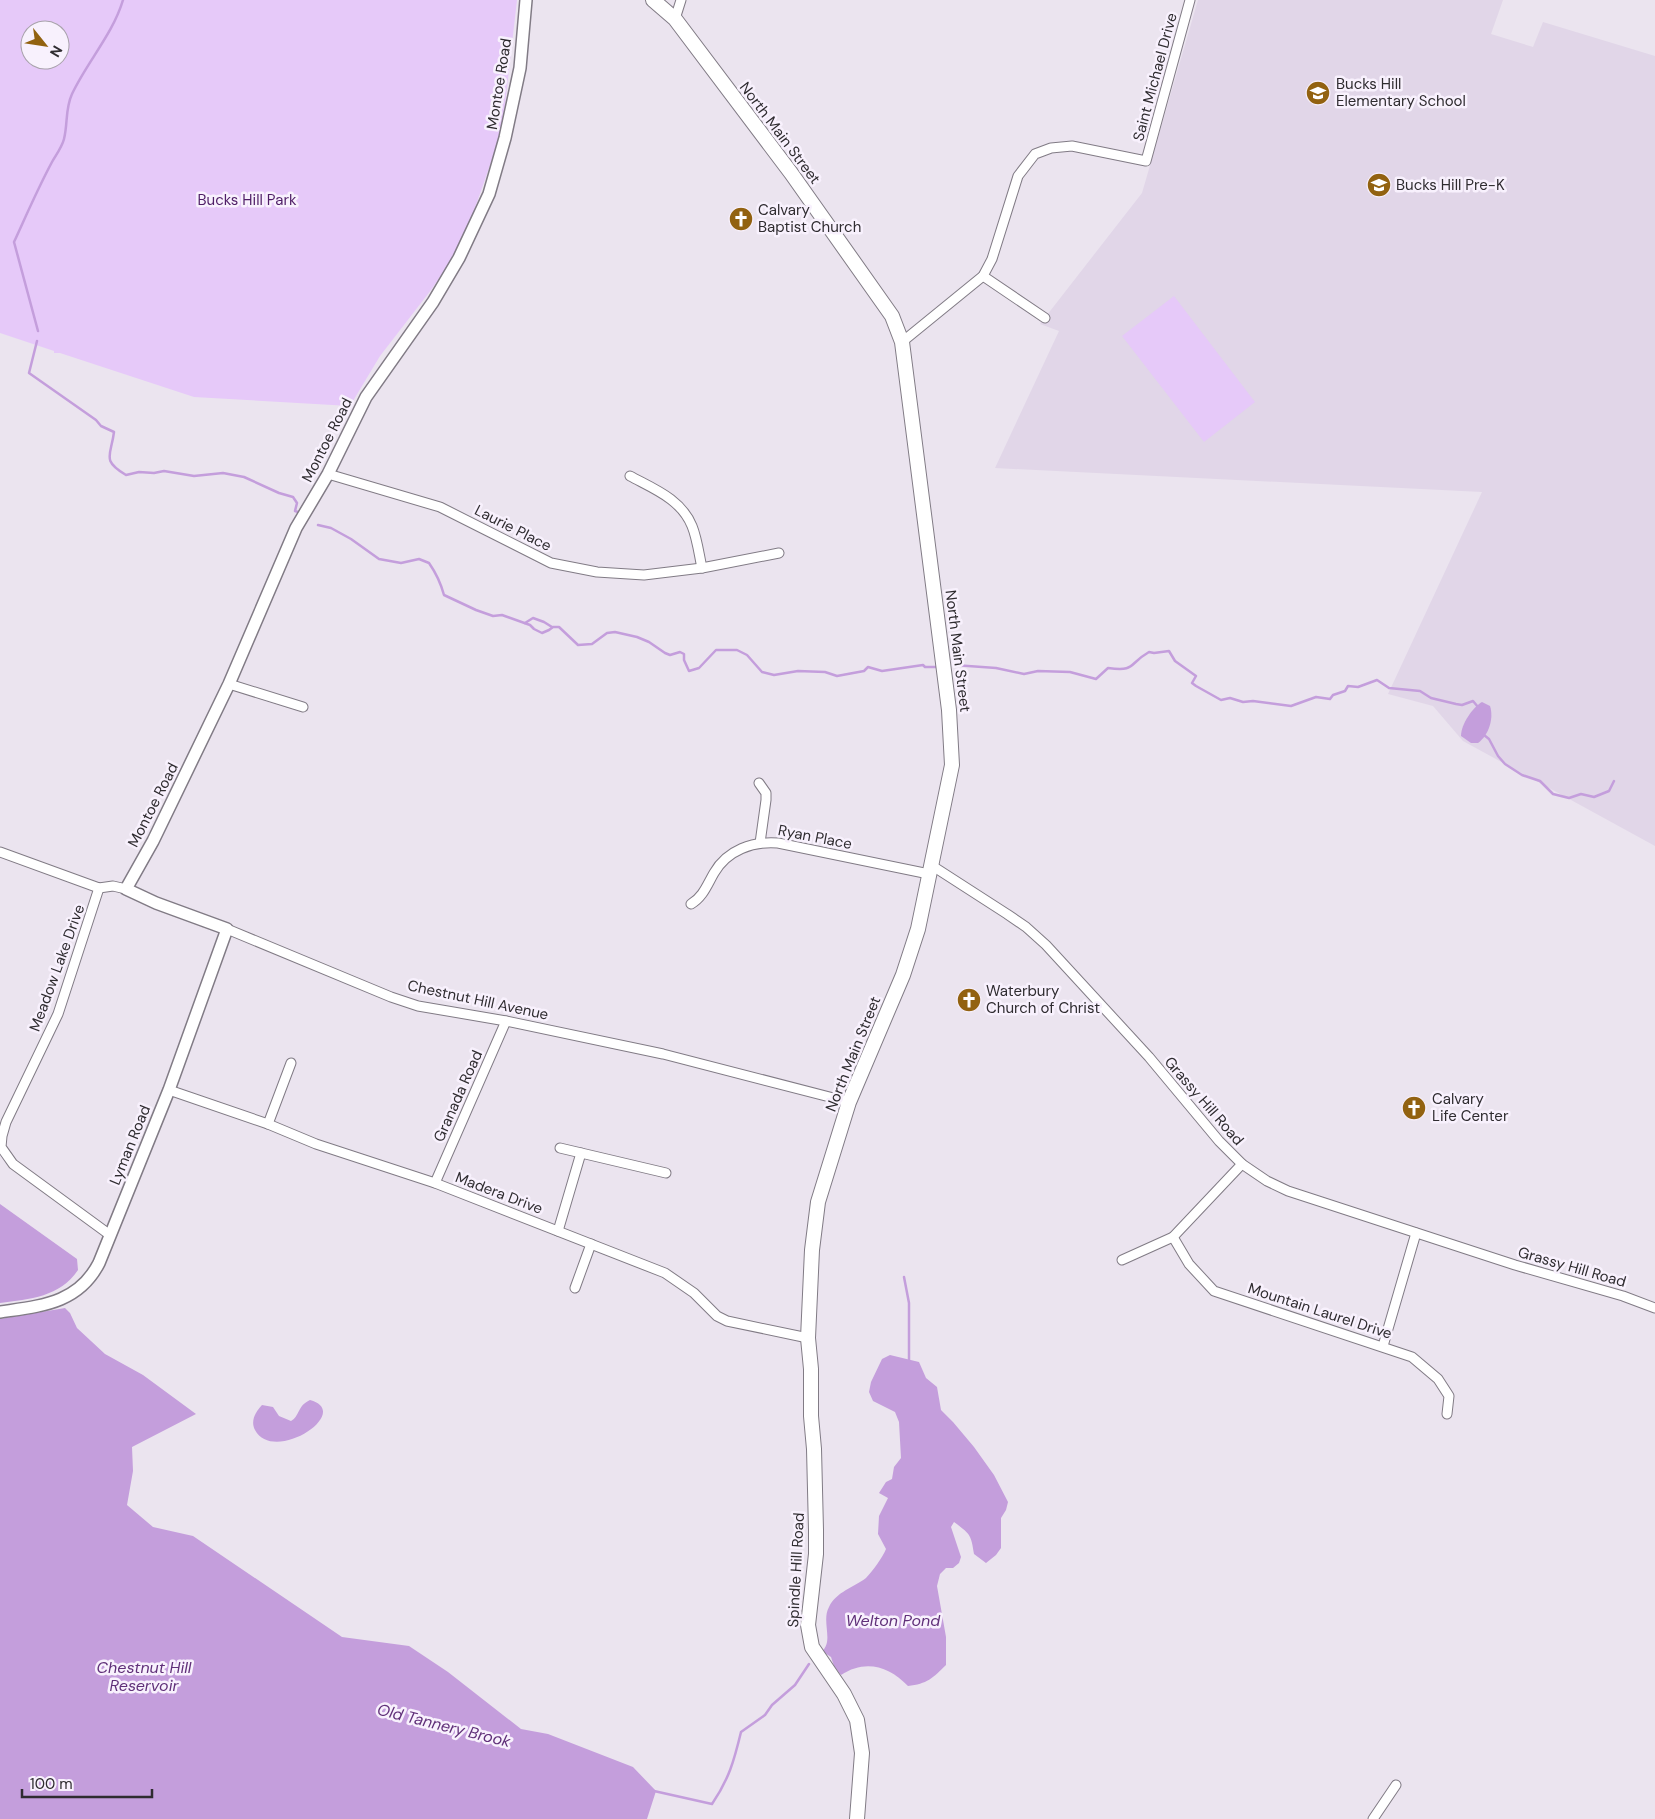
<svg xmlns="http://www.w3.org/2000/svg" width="1655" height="1819" font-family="'DM Sans',sans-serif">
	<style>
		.built { fill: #e1d6e8 }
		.green { fill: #e6c9f9; fill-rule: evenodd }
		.water { fill: #c49edc }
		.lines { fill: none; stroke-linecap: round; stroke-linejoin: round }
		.stream { stroke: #c49edc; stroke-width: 2.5 }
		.minor-casing { stroke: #817b85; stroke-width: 11 }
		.tertiary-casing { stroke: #817b85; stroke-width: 14 }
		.secondary-casing { stroke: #817b85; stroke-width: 16 }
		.minor { stroke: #fff; stroke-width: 9 }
		.tertiary { stroke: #fff; stroke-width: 11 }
		.secondary { stroke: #fff; stroke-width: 14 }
		.labels { text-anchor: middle; stroke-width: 5; stroke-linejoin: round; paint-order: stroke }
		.street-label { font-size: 15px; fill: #2f2c30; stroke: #f8f1fd }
		.poi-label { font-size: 15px; fill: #2f2c30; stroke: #f8f1fd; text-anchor: start }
		.park-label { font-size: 15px; fill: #4f1e67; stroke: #f8f1fd }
		.water-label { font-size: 16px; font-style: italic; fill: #603079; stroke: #f8f1fd }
	</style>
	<rect width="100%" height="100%" fill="#ebe4ef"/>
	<polygon class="built" points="1198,0 1503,0 1491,34 1533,47 1543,22 1655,56 1655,846 1463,741 1433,706 1388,694 1482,492 995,468 1059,331 1040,324 1142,193"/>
	<g class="green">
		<path d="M0 0H517L502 131 462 245 431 290 380 356 350 406 194 397 60 353H54V351L0 333ZM30 30H60V60H30Z"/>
		<polygon points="1174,296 1255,402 1204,442 1122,336"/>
	</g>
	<g class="water">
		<path d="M1482 702 1490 706C1494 718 1489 735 1478 743H1471L1461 736C1461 724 1473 707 1482 702Z"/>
		<path d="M0 1204 77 1259 78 1270C60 1297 30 1299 0 1303Z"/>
		<polygon points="65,1308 70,1313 77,1328 105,1354 143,1375 196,1414 132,1447 133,1471 127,1505 153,1527 193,1536 342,1637 409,1646 448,1672 521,1729 548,1734 633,1767 656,1791 647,1819 0,1819 0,1319"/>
		<path d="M890 1355 919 1362 926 1378 937 1387 941 1410 953 1422 974 1447 994 1475 1008 1502 1006 1510 1001 1518V1548L996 1555 986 1563 974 1554C971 1534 970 1534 954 1522L951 1527 961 1557 959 1563 953 1568H946L940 1574 937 1586 946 1637V1665C933 1678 927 1684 908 1686 889 1666 865 1659 841 1675L834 1666 831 1657 822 1651C834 1641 821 1621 829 1607 836 1592 854 1587 866 1578 872 1572 883 1557 886 1549L878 1534 879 1516 888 1498 879 1493 886 1482 892 1479 894 1467 901 1458 899 1422 895 1412 873 1401 869 1392 871 1382 882 1359Z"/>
		<path d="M310 1400C354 1412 274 1465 255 1430 250 1421 256 1411 262 1405L273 1407 279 1416 291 1421C300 1416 297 1406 310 1400Z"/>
	</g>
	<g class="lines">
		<g class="stream">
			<path d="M38 331 14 242C26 216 38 188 52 162 56 155 62 147 64 139 68 123 65 109 72 94 87 62 113 34 123 0"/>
			<path d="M37 341 29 373 96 420 101 426 114 432C111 456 101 460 126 475L139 472 154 473 164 471 194 476 223 473 244 477 279 493 293 497 297 503 295 511 298 512"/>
			<path d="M318 525 331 528 351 539 379 559 401 563 419 559 429 563C436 573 441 584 444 595L476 610 493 616 502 615 530 625 534 629 542 633 549 630 553 627H559L578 645 592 644 607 633 615 632 637 637 649 642 665 653 670 655 680 652 684 654V660L689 671 699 668 716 650H737L747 655 762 672 774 675 798 671 825 672 837 676 864 671 868 667 882 671 923 665 925 667H936"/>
			<polyline points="525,623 533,618 544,622 552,627"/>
			<path d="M954 665 996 668 1024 674 1038 671 1070 672 1096 679 1108 668C1136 672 1128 664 1149 652L1154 653 1169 651 1175 661 1196 676 1192 683 1196 686 1221 700 1230 698 1243 702 1253 701 1291 706 1316 697 1330 699 1333 695 1345 691 1348 686 1358 687 1377 680 1389 688 1420 691 1431 698 1456 704 1462 705 1473 701 1478 707"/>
			<polyline points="1484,735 1489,739 1498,756 1505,764 1522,775 1540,781 1553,794 1569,798 1581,794 1594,797 1609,791 1614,781"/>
			<polyline points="904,1277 909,1303 909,1360"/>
			<path d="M654 1791 712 1804C729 1779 734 1761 741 1732L765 1715 772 1705 795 1685 809 1664"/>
		</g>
		<g class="minor-casing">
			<g id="minor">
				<polyline points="675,19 681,0"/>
				<polyline points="983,276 1045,318"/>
				<polyline points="902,342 983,276 992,259 1018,176 1035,154 1051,148 1072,146 1146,161 1190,0"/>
				<polyline points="328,474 440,507 551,563 597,572 644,575 702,568 779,553"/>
				<path d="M630 476C654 489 681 499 692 526 697 538 699 554 702 568"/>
				<polyline points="229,684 303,707"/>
				<polyline points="759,783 766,793 766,800 760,843"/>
				<polyline points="0,852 99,888 113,886 126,889"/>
				<polyline points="931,865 1007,914 1026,927 1046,945 1149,1057 1219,1141 1242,1164 1267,1181 1288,1191 1515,1265 1623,1296 1655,1308"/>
				<polyline points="99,888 58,1014 6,1122 2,1136 1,1147 13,1164 110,1235"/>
				<path d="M691 904C703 897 707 885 714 873 727 850 753 841 778 843L929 874"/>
				<polyline points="227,929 391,997 418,1006 506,1021 663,1054 849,1102"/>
				<polyline points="169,1090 268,1124 316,1144 435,1183 665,1273 694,1293 717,1316 727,1321 808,1338"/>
				<polyline points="268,1124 291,1063"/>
				<polyline points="560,1148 666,1173"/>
				<polyline points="435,1183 506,1021"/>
				<polyline points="558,1231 581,1153"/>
				<polyline points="1173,1237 1189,1264 1214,1291 1412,1357 1438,1379 1449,1396 1447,1414"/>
				<polyline points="1122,1260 1173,1237 1242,1164"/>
				<polyline points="575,1288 591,1244"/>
				<polyline points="1383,1346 1416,1233"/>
				<polyline points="1373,1819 1396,1785"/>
			</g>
		</g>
		<g class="tertiary-casing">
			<path id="tertiary" d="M0 1312C40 1306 78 1304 99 1263L169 1090 227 929 156 903 126 889 153 841 229 684 296 528 328 474 366 397 433 302 459 258 489 194 505 138 520 68 526 0"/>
		</g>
		<g class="secondary-casing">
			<polyline id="secondary" points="653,0 675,19 791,173 892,316 902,342 949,710 952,765 918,929 903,975 849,1102 818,1202 812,1250 808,1338 811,1369 811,1416 814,1449 816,1530 816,1554 808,1625 812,1647 844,1694 857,1720 862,1753 857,1819"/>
		</g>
		<use href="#minor" class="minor"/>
		<use href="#tertiary" class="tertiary"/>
		<use href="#secondary" class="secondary"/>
	</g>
	<defs>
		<g id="school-disc" transform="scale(1.25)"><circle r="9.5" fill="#926210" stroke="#f8f1fd"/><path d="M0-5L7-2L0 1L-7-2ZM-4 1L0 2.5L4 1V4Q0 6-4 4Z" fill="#fff"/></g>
		<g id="church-disc" transform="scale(1.25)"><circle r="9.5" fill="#926210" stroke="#f8f1fd"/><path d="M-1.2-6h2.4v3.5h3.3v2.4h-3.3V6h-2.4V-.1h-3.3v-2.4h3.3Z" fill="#fff"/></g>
	</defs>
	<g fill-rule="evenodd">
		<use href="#school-disc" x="1318" y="93"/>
		<use href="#school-disc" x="1379" y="185"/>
		<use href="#church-disc" x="741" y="219"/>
		<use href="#church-disc" x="969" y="1000"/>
		<use href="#church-disc" x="1414" y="1108"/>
	</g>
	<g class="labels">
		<g class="street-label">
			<text transform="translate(1155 77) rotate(-75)" y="5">Saint Michael Drive</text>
			<text transform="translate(499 84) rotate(-81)" y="5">Montoe Road</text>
			<text transform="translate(780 133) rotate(53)" y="5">North Main Street</text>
			<text transform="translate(327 440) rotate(-63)" y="5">Montoe Road</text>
			<text transform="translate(513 528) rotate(27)" y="5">Laurie Place</text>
			<text transform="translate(958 651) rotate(83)" y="5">North Main Street</text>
			<text transform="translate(153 805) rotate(-63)" y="5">Montoe Road</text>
			<text transform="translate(815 837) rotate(11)" y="5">Ryan Place</text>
			<text transform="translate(57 968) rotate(-70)" y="5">Meadow Lake Drive</text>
			<text transform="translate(478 1000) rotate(12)" y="5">Chestnut Hill Avenue</text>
			<text transform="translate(853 1054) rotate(-68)" y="5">North Main Street</text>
			<text transform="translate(458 1096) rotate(-66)" y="5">Granada Road</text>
			<text transform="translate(1204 1101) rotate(49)" y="5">Grassy Hill Road</text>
			<text transform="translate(130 1145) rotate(-68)" y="5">Lyman Road</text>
			<text transform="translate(499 1193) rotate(21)" y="5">Madera Drive</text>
			<text transform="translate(1572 1267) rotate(16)" y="5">Grassy Hill Road</text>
			<text transform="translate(1320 1311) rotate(18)" y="5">Mountain Laurel Drive</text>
			<text transform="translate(796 1570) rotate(-87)" y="5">Spindle Hill Road</text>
		</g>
		<g class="poi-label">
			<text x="1336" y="89">Bucks Hill<tspan x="1336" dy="17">Elementary School</tspan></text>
			<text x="1396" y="190">Bucks Hill Pre-K</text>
			<text x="758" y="215">Calvary<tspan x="758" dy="17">Baptist Church</tspan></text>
			<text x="986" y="996">Waterbury<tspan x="986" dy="17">Church of Christ</tspan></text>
			<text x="1432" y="1104">Calvary<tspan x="1432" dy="17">Life Center</tspan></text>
		</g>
		<g class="park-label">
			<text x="247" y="205">Bucks Hill Park</text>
		</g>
		<g class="water-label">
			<text x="893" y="1626">Welton Pond</text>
			<text x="144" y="1673">Chestnut Hill<tspan x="144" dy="18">Reservoir</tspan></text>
			<text transform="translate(444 1725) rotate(14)" y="6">Old Tannery Brook</text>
		</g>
	</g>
	<g transform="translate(45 45) rotate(120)"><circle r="24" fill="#f8f1fd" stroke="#a8a2ab"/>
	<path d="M0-4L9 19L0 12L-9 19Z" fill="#926210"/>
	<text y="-8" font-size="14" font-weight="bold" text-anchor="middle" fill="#2f2c30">N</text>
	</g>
	<path d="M22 1789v8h130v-8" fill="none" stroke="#2f2c30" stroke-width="2.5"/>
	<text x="30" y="1789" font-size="15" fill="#2f2c30" stroke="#f8f1fd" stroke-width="4" paint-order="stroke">100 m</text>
</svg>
